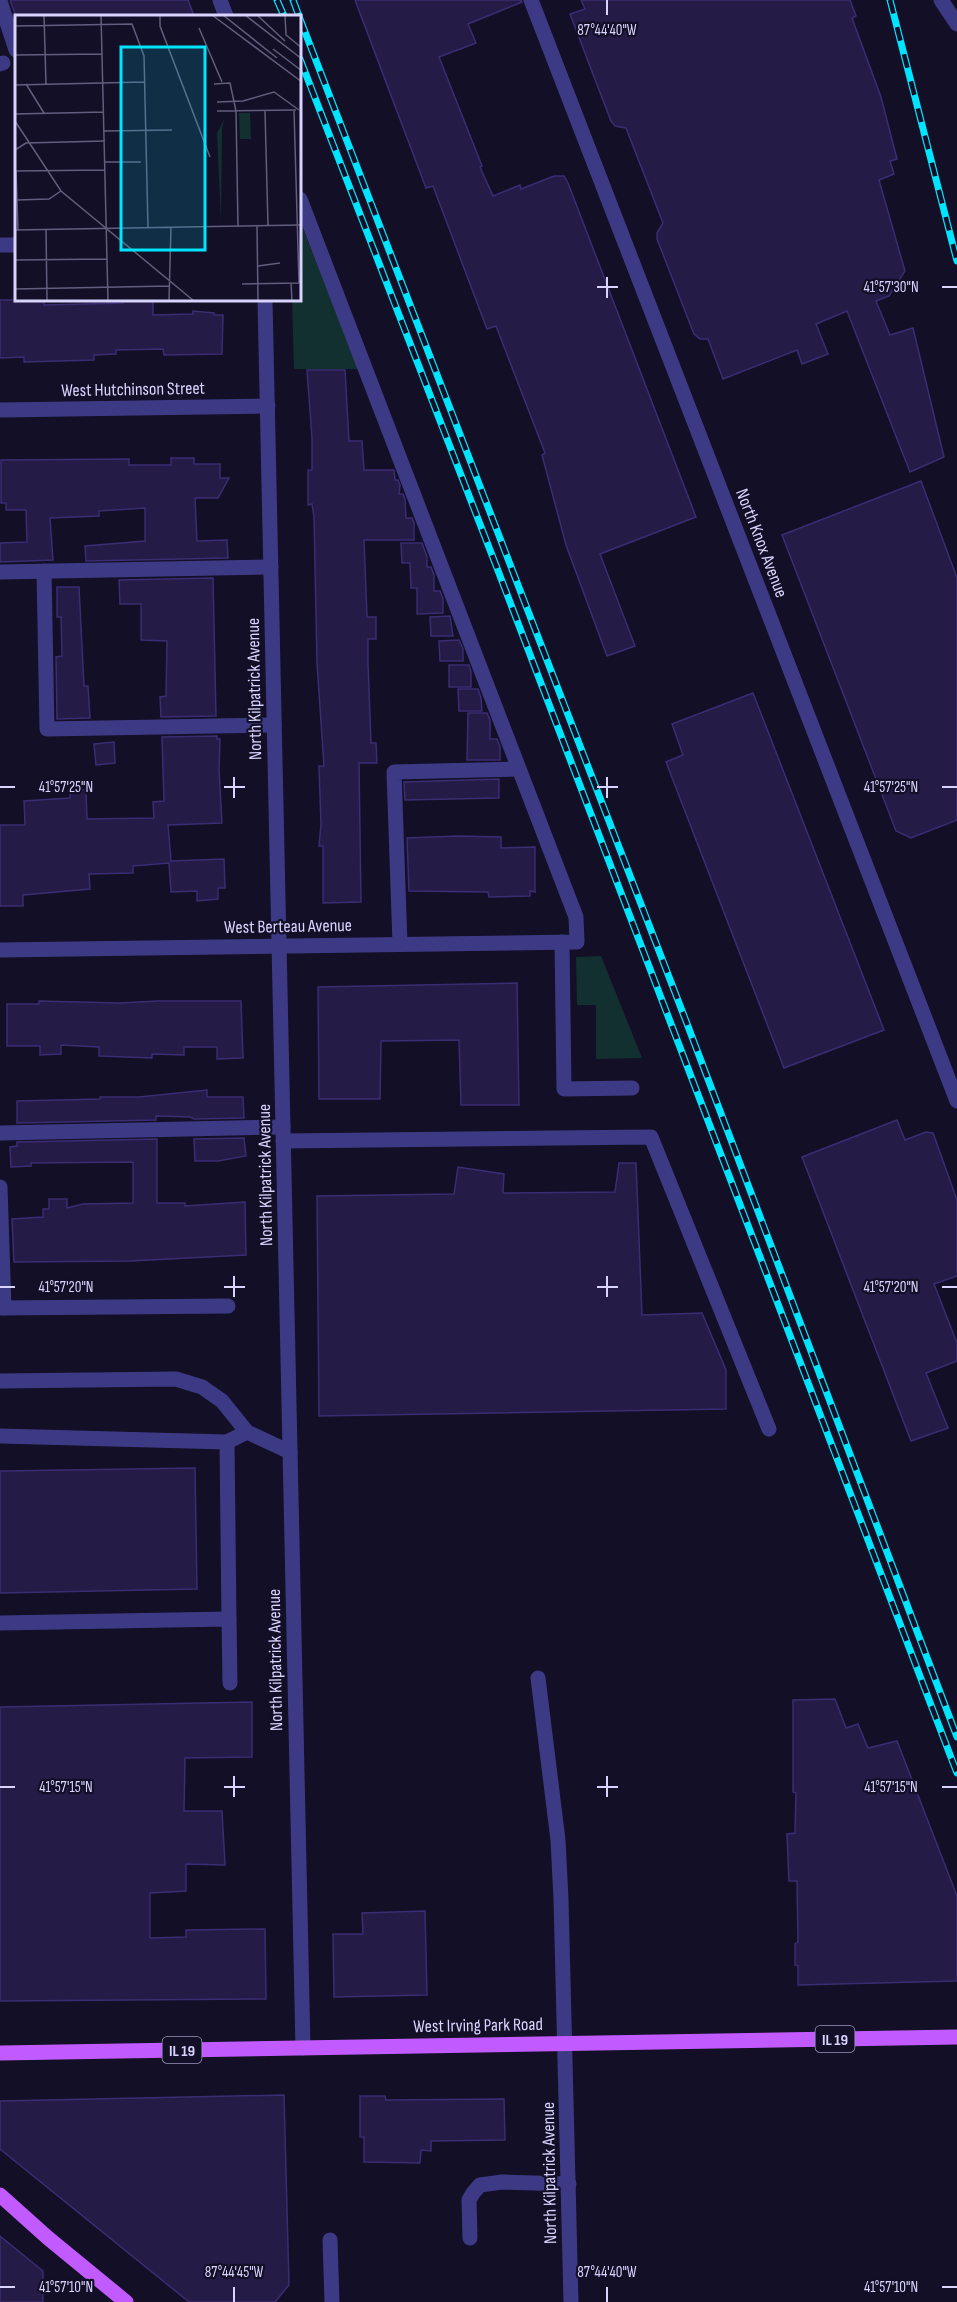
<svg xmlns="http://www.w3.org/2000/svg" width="957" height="2302" font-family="'Sofia Sans Condensed',sans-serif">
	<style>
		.green { fill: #12302f }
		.building { fill: #241b47; stroke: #3b2d73; stroke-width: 1.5 }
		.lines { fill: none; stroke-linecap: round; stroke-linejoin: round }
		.minor { stroke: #3d3a85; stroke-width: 15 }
		.major { stroke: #c25bff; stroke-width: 15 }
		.rail-casing { stroke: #00e5ff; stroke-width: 7 }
		.rail { stroke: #130f26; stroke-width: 4.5; stroke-dasharray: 14; stroke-linecap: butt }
		.ticks { fill: none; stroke: #d9d4ff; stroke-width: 2 }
		.labels { text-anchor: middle; stroke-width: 4.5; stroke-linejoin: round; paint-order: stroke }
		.shield { fill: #130f26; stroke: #9e99be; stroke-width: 1.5 }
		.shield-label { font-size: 16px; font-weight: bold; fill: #d9d4ff }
		.street-label { font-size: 18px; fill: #d9d4ff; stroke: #130f26 }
		.inset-road { fill: none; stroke: #625e7d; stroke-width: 1.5 }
		.view { fill: #00e5ff; fill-opacity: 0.15; stroke: #00e5ff; stroke-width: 3 }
		.inset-edge { fill: none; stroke: #d9d4ff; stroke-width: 3 }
		.ticks-label { font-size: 15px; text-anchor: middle; fill: #d9d4ff; stroke: #130f26; stroke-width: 4.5; stroke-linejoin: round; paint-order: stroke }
	</style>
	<rect width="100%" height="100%" fill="#130f26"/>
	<g class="green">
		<polygon points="300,221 359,369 294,369 292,300 300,300"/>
		<polygon points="601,956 642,1058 596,1059 596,1005 577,1005 576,957"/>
	</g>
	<g class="building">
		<polygon points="10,0 188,0 194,16 16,16"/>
		<polygon points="355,0 521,0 522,2 468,24 476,43 439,57 482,166 480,167 493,196 520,185 521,189 554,176 564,176 568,183 696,517 600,554 635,646 607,656 566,545 542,455 545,453 496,326 487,329 433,186 426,188"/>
		<polygon points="581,0 850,0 856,16 852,18 881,97 897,159 890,161 894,174 879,180 905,271 889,296 876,301 890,335 913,328 944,457 910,472 847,311 816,324 828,354 802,364 797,350 723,379 708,339 700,339 694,334 657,239 657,233 663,223 626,128 615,126 611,121 570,14 585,9"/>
		<polygon points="0,300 44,300 44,305 123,303 123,300 153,300 153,315 193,314 193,311 214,313 214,315 223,315 222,354 164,355 163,349 116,350 116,354 94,355 94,360 24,362 24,357 0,358"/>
		<polygon points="307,370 345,370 349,441 362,441 364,470 394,470 395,480 398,480 400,485 399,494 403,494 405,499 406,518 412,518 414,523 414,540 364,540 367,617 376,617 376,639 368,639 368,663 371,743 376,743 377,763 359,763 361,902 323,903 323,846 319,846 321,824 319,766 324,766 317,663 314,517 312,504 308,505 308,470 312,470 312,438"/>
		<polygon points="171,458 194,458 194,464 220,464 220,478 229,478 218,498 195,498 197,541 227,540 228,558 86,561 85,546 145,541 145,508 99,511 99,516 50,518 53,560 0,562 0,543 27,542 26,510 6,510 6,503 1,503 1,460 129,459 129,465 171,465"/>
		<polygon points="921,481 957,578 957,820 911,838 896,831 782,535"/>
		<polygon points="401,543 422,543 427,557 427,567 431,567 434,575 434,591 440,591 443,599 443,613 417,614 417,588 411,588 410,563 402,563"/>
		<polygon points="213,578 216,716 161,717 160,697 166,696 167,641 141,640 141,604 120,604 119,580"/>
		<polygon points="57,587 79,587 84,686 88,686 90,718 57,719 56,657 62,656 61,617 57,617"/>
		<polygon points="450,616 453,636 431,636 430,617"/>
		<polygon points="459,640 463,649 463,661 440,661 439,641"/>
		<polygon points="449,665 469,665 471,672 471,687 449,687"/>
		<polygon points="458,689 478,689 481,698 482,711 459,711"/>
		<polygon points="753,693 884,1030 784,1068 666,762 683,755 672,724"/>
		<polygon points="468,713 487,713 490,720 490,739 497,739 500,747 500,760 467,760"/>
		<polygon points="217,736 217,739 220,739 219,770 222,823 168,825 171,861 224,859 225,888 218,888 218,899 197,901 197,891 171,892 169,863 133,866 133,873 89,874 90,889 23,895 23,906 0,906 0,825 25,825 24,801 70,798 70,790 86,790 87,819 154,818 153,802 164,801 162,737"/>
		<polygon points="114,742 115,763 96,765 94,744"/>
		<polygon points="499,779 499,798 405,800 404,782"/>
		<polygon points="458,836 501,837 501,848 535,847 535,892 530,891 530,896 489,897 488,892 409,891 407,838"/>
		<polygon points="517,983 519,1105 461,1105 459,1040 381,1041 380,1099 319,1099 318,987"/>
		<polygon points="39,1001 120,1003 158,1001 241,1001 243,1058 217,1059 217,1047 184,1047 184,1055 152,1054 152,1058 99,1056 99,1047 61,1045 61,1054 40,1055 40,1046 7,1046 7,1004 39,1004"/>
		<polygon points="207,1090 207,1097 243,1097 244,1118 194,1119 190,1117 156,1116 156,1120 17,1123 17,1101 100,1099 100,1097 139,1097"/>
		<polygon points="897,1120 905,1140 926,1132 933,1133 957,1200 957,1276 934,1284 957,1343 957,1361 926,1373 948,1428 911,1441 802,1157"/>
		<polygon points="244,1138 246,1156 218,1161 195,1161 194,1139"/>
		<polygon points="157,1139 157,1203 185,1203 185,1206 245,1202 246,1255 130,1261 14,1262 12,1219 43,1217 43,1209 49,1209 49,1199 67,1199 67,1208 83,1204 133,1203 133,1162 31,1163 31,1166 11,1167 10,1147 17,1146 17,1142"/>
		<polygon points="619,1163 636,1163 642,1315 702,1313 726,1370 726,1409 319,1416 317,1196 454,1194 458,1167 504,1174 503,1193 615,1192"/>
		<polygon points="195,1468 197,1589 0,1593 0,1471"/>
		<polygon points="835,1699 846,1728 858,1724 868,1748 897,1741 957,1896 957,1981 798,1985 798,1966 795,1965 795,1944 798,1942 797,1881 789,1881 787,1834 795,1833 796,1793 793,1792 793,1700"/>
		<polygon points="252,1702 252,1757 185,1758 184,1811 222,1811 225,1865 186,1864 186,1891 150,1893 150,1938 186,1937 186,1930 265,1929 266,1999 0,2001 0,1707"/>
		<polygon points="425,1911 427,1995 334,1997 333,1934 363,1934 362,1913"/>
		<polygon points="284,2095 289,2285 275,2302 189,2302 0,2149 0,2101"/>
		<polygon points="360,2096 385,2096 386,2100 504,2099 505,2140 431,2141 431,2151 421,2150 420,2163 364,2162 364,2137 360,2137"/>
		<polygon points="0,2236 43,2271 43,2302 0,2302"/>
	</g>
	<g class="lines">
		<g class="minor">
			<polyline points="220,0 226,16"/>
			<polyline points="531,0 957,1101"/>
			<polyline points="941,0 957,24"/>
			<polyline points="0,1 16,50"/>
			<polyline points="0,64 3,63"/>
			<polyline points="0,245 16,245"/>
			<polyline points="265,300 303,2048"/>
			<polyline points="0,410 268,406"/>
			<polyline points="44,571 47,729 274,725"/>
			<polyline points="0,572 271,567"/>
			<polyline points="562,942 564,1089 632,1088"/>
			<polyline points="400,944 394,772 519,769"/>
			<polyline points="0,950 577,942 576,917 300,199"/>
			<polyline points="0,1133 283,1127"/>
			<polyline points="283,1141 651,1137 769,1429"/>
			<polyline points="0,1187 4,1308"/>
			<polyline points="0,1308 228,1306"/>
			<polyline points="0,1381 176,1379 202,1387 222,1401 247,1432 290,1452"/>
			<polyline points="0,1436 227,1442 247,1432"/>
			<polyline points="227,1442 229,1619"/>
			<polyline points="0,1623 229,1619 230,1683"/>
			<polyline points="538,1678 558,1840 561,1899 571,2302"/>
			<polyline points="470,2238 469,2200 473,2193 480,2185 502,2182 569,2184"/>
			<polyline points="330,2240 332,2302"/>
		</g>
		<g class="major">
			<polyline points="0,2053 957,2037"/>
			<polyline points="0,2195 48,2238 126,2302"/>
		</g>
		<g class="rail-casing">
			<g id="rail">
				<polyline points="277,0 284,16"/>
				<polyline points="293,0 299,16"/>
				<polyline points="890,0 957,261"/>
				<polyline points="300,19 686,1021 957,1737"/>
				<polyline points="300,59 497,568 957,1773"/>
			</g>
		</g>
		<use href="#rail" class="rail"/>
	</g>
	<path class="ticks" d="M607 0V15M607 277V298M597 287H618M942 287H957M234 777V798M607 777V798M0 787H15M224 787H245M597 787H618M942 787H957M234 1276V1297M607 1276V1297M0 1287H15M224 1287H245M597 1287H618M942 1287H957M234 1776V1797M607 1776V1797M0 1787H15M224 1787H245M597 1787H618M942 1787H957M0 2287H15M234 2287V2302M607 2287V2302M942 2287H957"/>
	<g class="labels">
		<g class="shield">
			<rect x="815.5" y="2026" width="39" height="26" rx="4.5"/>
			<rect x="162.5" y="2037" width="39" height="26" rx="4.5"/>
		</g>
		<g class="shield-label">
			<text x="835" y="2045">IL 19</text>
			<text x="182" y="2056">IL 19</text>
		</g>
		<g class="street-label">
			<text transform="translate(133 389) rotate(-1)" y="6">West Hutchinson Street</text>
			<text transform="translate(762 543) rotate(69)" y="6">North Knox Avenue</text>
			<text transform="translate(254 689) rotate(-91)" y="6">North Kilpatrick Avenue</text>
			<text transform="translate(288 926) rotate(-1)" y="6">West Berteau Avenue</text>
			<text transform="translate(265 1175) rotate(-91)" y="6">North Kilpatrick Avenue</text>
			<text transform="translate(275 1660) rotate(-91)" y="6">North Kilpatrick Avenue</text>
			<text transform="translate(478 2025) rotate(-1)" y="6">West Irving Park Road</text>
			<text transform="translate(549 2173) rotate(-91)" y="6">North Kilpatrick Avenue</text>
		</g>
	</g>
	<g transform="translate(15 15)">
		<rect width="286" height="286" fill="#130f26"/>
		<path d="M224 98H235L236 124H225ZM210 103 207 113 206 207 202 118Z" fill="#12302f"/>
		<path class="inset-road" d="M29 0 31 69M86 0 93 286M145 0V11L195 142M197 0 287 67M208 0 262 43M230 0 287 44M242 0 270 26M270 0 271 20 287 33M0 11 117 9 129 41 133 213M184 13 207 67M258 34 287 56M0 40 87 39M11 69 29 98M199 69 215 68 221 96 223 211M0 70 129 67M202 87 228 86 259 77 284 95M279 95 284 268M202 96 281 95M250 96 253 211M0 99 89 97M0 106 46 176 179 286M89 116 157 115M0 135 11 128 90 126M90 147H126M0 156 90 155M1 156 3 215M2 185 34 184 46 176M242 211 243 286M31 214 32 286M0 215 287 210M0 245 92 244M243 251 265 248M276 268 277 286M227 269 284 268M0 274 155 271M154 286 156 212"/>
		<path class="view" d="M106 32H190V235H106Z"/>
		<rect width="286" height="286" class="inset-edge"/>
	</g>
	<g class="ticks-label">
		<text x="607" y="35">87°44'40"W</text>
		<text x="891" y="292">41°57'30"N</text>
		<text x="66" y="792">41°57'25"N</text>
		<text x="891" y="792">41°57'25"N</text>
		<text x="66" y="1292">41°57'20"N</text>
		<text x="891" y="1292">41°57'20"N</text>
		<text x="66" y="1792">41°57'15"N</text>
		<text x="891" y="1792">41°57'15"N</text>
		<text x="234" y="2277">87°44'45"W</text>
		<text x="607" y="2277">87°44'40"W</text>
		<text x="66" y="2292">41°57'10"N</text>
		<text x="891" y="2292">41°57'10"N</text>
	</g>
</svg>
